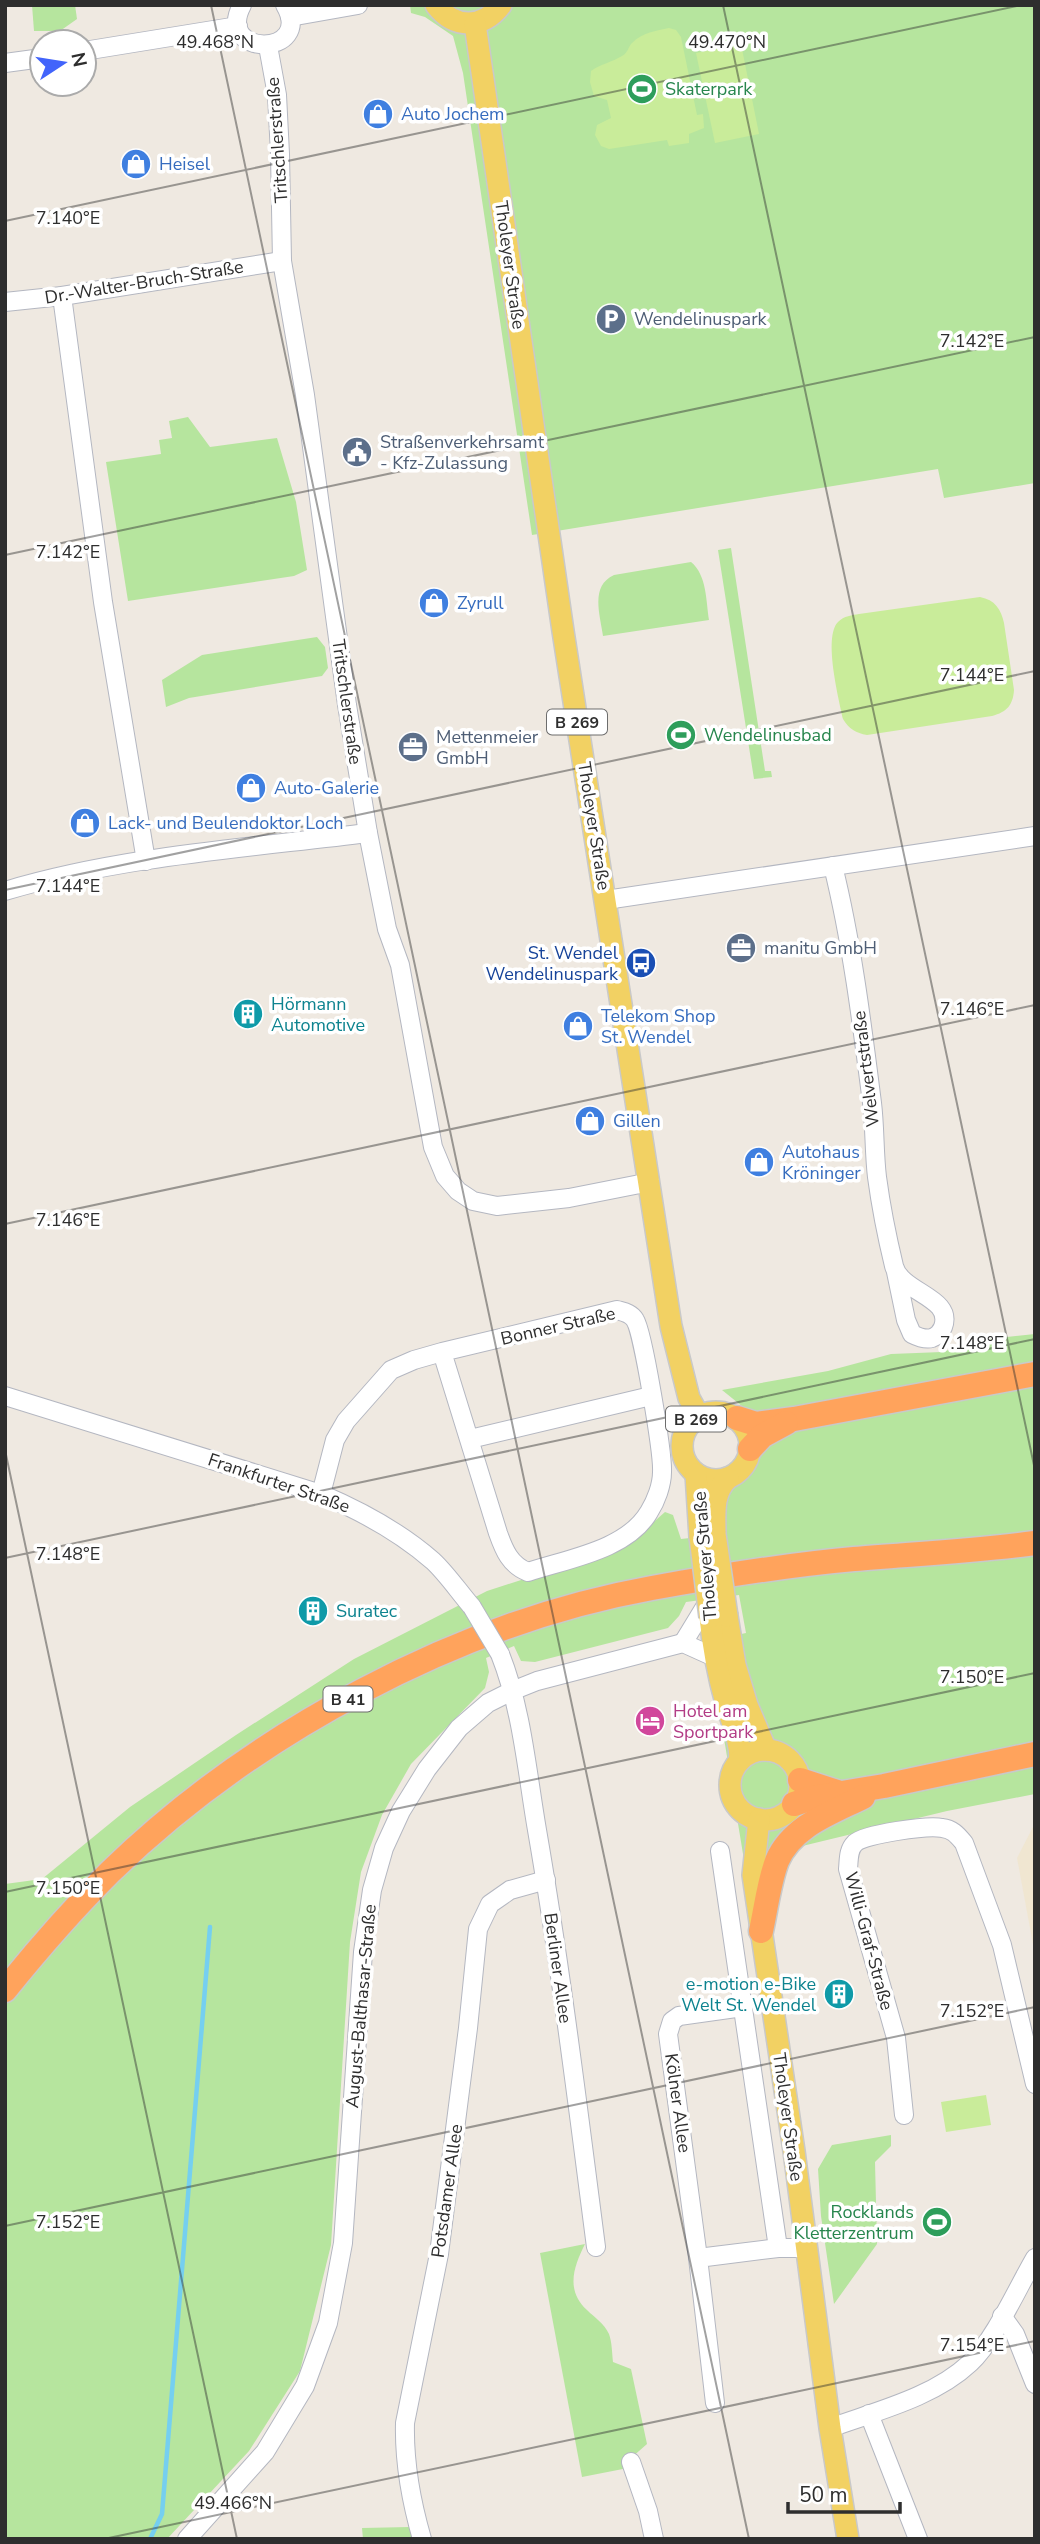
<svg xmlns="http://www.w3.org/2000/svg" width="1040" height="2544" font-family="'Nunito Sans',sans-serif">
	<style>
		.education { fill: #f0e6d1 }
		.green { fill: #b6e59e }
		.pitch { fill: #c9ec9a }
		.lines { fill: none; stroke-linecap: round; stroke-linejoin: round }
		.stream { stroke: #75cff0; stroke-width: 4.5 }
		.minor-casing { stroke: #b4b7c1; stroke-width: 20 }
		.major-casing { stroke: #c9c9c9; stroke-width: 24 }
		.highway-casing { stroke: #c9c9c9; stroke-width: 27 }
		.minor { stroke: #fff; stroke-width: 18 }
		.major { stroke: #f2d163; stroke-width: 21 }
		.highway { stroke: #ffa35c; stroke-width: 24 }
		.minor-bridge-casing { stroke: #b4b7c1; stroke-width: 20; stroke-linecap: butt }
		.major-bridge-casing { stroke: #c9c9c9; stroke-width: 24; stroke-linecap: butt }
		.minor-bridge { stroke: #fff; stroke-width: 18 }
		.major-bridge { stroke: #f2d163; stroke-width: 21 }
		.ticks { fill: none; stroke: #2e2e2e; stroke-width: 2; stroke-opacity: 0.45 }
		.labels { text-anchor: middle; stroke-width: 7; stroke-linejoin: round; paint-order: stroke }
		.shield { fill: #fff; stroke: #6d6d6d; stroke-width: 2 }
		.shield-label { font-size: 16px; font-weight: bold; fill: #2e2e2e }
		.leisure-label { font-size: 18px; fill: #27864d; stroke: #fff; text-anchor: start }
		.shop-label { font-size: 18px; fill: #366cbe; stroke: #fff; text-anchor: start }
		.street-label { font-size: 18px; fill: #2e2e2e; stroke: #fff }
		.service-label { font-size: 18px; fill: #4e5e75; stroke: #fff; text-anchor: start }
		.transit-label { font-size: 18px; fill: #164399; stroke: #fff; text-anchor: end }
		.culture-label { font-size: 18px; fill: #0d838f; stroke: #fff; text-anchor: start }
		.hotel-label { font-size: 18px; fill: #b23c85; stroke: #fff; text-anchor: start }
		.ticks-label { font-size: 18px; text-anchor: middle; fill: #2e2e2e; stroke: #fff; stroke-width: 7; stroke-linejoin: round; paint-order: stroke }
	</style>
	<rect width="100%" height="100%" fill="#efe9e1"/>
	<polygon class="education" points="1034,1825 1035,1825 1035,1955 1017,1858"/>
	<g class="green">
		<polygon points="32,5 75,5 77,19 60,31 34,31"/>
		<polygon points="410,5 1035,5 1035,483 944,498 938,469 532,535 463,73 453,36 425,17 411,13"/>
		<polygon points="188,417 210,447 277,438 296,502 307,570 294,576 128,601 106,462 161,454 159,440 172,438 169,421"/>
		<polygon points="731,548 765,771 771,771 772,777 754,779 718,550"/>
		<path d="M691 562C707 575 706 601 709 620L603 636C600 614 590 586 614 575Z"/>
		<polygon points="317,637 325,647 328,668 322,676 189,698 166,707 162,680 202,655"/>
		<polygon points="1035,1334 1035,1794 947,1811 744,1860 708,1641 746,1633 739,1595 686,1602 679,1616 668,1628 535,1662 521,1661 514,1646 486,1658 489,1672 485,1688 411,1764 382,1815 361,1872 350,1942 331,2245 300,2371 249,2451 167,2539 5,2539 5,1884 42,1879 130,1807 236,1735 354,1659 487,1591 614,1550 632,1541 665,1512 673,1515 681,1539 726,1534 725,1515 728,1492 745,1478 755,1462 757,1433 748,1411 722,1390 828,1371 891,1354 942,1352 980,1340"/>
		<polygon points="891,2135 891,2146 875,2162 877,2244 834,2304 821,2216 818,2169 832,2145"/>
		<path d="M585 2244C574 2266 565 2290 587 2310 595 2318 604 2323 609 2334 612 2342 612 2353 613 2362L631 2369 647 2444 631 2458 628 2468 582 2477 540 2253Z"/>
		<polygon points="410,2527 413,2539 363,2539 362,2528"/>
	</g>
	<g class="pitch">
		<path d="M669 28 676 30 681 37 697 115 703 114 704 128 689 134V143L669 146 667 140 609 149 601 146 595 135 597 125 611 118 607 100 594 96 590 82 591 71C601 64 612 62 622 56 628 53 628 47 632 43 643 32 656 31 669 28Z"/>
		<polygon points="741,44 759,134 715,143 696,53"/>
		<path d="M980 597C995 600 1001 609 1004 623L1014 690C1013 705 1007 712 992 716L867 735C856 733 849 729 843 719 839 699 823 637 838 622 844 616 852 615 859 614Z"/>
		<polygon points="986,2095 991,2125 946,2132 941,2102"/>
	</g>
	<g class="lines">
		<polyline class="stream" points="150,2539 162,2514 210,1927"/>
		<g class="minor-casing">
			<g id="minor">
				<path d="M242 5C214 58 315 57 285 5"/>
				<polyline points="290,17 358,5"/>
				<polyline points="268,46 277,95 280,154 282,261 305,395 347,705 368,833 387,929 400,965 433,1147 445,1176 458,1191 473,1201 497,1206 569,1198 650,1182"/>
				<polyline points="84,51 238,26"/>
				<polyline points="5,63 42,58"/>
				<polyline points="62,296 103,602 146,861"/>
				<polyline points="5,302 62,296 282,261"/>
				<path d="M833 866C852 943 862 1024 872 1103 875 1127 874 1152 877 1177 881 1207 887 1237 894 1266 901 1293 954 1297 943 1327 941 1332 937 1336 932 1338 925 1340 918 1337 912 1334L906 1320 896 1272"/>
				<path d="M5 891C121 856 248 848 368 833"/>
				<polyline points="606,900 1035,836"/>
				<path d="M5 1396 321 1494C361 1511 400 1532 433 1561 447 1574 459 1592 472 1607"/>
				<polyline points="470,1439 651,1396"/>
				<path d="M321 1494 335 1440 346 1421 391 1370 414 1360 442 1352 617 1310C624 1312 631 1313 635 1320 643 1332 663 1454 662 1472 662 1485 656 1501 649 1512 627 1550 567 1559 528 1572 510 1565 504 1550 498 1533L442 1352"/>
				<polyline points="683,1643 708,1602"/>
				<path d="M500 1654C522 1709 527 1772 537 1830 561 1969 578 2108 596 2247"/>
				<polyline points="720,1851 778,2248"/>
				<path d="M904 2115 896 2038 848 1869C849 1859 848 1850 855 1843 865 1834 928 1825 942 1828 953 1829 958 1836 964 1843L1002 1945 1035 2084"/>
				<polyline points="698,2258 668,2034 672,2021 679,2016 743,2007"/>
				<polyline points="1002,2316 1015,2334 1035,2384"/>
				<polyline points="715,2403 698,2258 778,2248 805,2248"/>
				<polyline points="869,2414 918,2539"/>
				<path d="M830 2428C877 2411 934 2397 970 2363 994 2341 1018 2287 1035 2258"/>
				<polyline points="631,2462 648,2511 654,2539"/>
				<polyline points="187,2539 265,2452 305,2386 328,2323 343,2243 363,1952 372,1890 384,1848 401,1811 427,1769 459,1728 488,1703 512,1691 537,1681 683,1643 714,1657"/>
				<path d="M422 2539C411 2501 404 2462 405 2423L439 2254 468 2028 478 1929 490 1904 510 1890 546 1880"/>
			</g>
		</g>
		<g class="major-casing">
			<g id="major">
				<path d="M436 5C454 29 483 29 501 5"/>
				<polyline points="475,24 563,631 671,1326 689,1398 699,1416"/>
				<circle cx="716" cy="1446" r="34"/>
				<polyline points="696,1474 700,1537"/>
				<path d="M715 1534C715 1514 712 1493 728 1478"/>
				<polyline points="727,1616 735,1665 747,1705 766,1750"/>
				<path d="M710 1617C713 1647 718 1675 726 1703 732 1723 740 1739 740 1760"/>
				<circle cx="765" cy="1785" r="35"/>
				<polyline points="759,1819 753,1875 794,2151 830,2428 848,2539"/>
			</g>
		</g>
		<g class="highway-casing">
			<g id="highway">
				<polyline points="737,1418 756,1424 794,1419 1035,1374"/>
				<polyline points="750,1449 762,1436 786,1423"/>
				<polyline points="800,1780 837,1792"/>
				<polyline points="794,1804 812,1798 884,1786 1035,1754"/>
				<path d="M761 1931C766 1908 769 1882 777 1861 792 1826 831 1813 863 1797"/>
				<path d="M5 1990C38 1949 73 1909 110 1872 252 1734 457 1623 652 1588 719 1576 786 1565 854 1559 914 1554 975 1551 1035 1543"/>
			</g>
		</g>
		<use href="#minor" class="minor"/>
		<use href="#major" class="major"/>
		<use href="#highway" class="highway"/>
		<g class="minor-bridge-casing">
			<polyline id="minor-bridge" points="472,1607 500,1654"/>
		</g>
		<g class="major-bridge-casing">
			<g id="major-bridge">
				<polyline points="715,1534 727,1616"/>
				<polyline points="700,1537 710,1617"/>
			</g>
		</g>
		<use href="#minor-bridge" class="minor-bridge"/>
		<use href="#major-bridge" class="major-bridge"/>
	</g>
	<path class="ticks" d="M211 5 749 2539M723 5 1035 1470M5 221 1022 5M5 555 1035 337M5 890 1035 671M5 1224 1035 1005M5 1450 237 2539M5 1558 1035 1339M5 1892 1035 1673M5 2226 1035 2007M104 2539 1035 2341"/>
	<defs>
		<g id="stadium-disc" transform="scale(1.575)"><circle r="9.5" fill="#2e9e5b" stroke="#fff"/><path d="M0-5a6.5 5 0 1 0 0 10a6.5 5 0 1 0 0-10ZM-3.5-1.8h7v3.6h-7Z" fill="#fff"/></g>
		<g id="shop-disc" transform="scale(1.575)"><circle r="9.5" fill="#3f7fe0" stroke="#fff"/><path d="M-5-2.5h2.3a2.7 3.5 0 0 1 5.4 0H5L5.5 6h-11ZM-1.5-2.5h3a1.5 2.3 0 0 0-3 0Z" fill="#fff"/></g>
		<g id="parking-disc" transform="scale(1.575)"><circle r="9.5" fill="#5c6f8a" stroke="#fff"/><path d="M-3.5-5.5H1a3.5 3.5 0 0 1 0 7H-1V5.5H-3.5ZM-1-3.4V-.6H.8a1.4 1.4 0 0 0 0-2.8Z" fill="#fff"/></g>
		<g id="civic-disc" transform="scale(1.575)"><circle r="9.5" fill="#5c6f8a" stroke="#fff"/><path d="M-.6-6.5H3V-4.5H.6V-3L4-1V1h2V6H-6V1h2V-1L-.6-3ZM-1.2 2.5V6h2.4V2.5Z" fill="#fff"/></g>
		<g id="office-disc" transform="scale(1.575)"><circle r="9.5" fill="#5c6f8a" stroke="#fff"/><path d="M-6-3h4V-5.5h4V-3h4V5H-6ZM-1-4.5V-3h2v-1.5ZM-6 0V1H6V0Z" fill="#fff"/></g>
		<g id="bus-disc" transform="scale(1.575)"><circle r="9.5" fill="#1a4fb4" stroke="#fff"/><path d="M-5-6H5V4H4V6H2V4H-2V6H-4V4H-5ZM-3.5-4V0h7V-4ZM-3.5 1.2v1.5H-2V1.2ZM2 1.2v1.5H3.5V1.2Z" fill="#fff"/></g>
		<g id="building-disc" transform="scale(1.575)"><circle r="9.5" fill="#0f9aa8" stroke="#fff"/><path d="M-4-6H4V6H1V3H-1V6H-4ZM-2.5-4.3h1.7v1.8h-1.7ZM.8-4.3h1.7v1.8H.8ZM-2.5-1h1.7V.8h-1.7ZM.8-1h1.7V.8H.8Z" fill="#fff"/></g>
		<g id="hotel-disc" transform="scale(1.575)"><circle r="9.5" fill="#d1479c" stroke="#fff"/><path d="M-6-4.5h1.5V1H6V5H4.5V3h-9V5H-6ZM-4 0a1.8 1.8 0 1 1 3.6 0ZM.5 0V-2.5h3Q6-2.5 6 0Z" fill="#fff"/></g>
	</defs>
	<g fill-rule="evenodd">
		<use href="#stadium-disc" x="642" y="89"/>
		<use href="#shop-disc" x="378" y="114"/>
		<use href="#shop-disc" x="136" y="164"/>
		<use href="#parking-disc" x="611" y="319"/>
		<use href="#civic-disc" x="357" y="452"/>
		<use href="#shop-disc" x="434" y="603"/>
		<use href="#stadium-disc" x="681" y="735"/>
		<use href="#office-disc" x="413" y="747"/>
		<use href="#shop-disc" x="251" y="788"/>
		<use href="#shop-disc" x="85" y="823"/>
		<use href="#office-disc" x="741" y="948"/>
		<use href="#bus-disc" x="641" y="963"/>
		<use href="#building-disc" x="248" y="1014"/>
		<use href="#shop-disc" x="578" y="1026"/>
		<use href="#shop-disc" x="590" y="1121"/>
		<use href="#shop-disc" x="759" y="1162"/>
		<use href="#building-disc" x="313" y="1611"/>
		<use href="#hotel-disc" x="650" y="1721"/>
		<use href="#building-disc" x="839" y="1994"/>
		<use href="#stadium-disc" x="937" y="2222"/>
	</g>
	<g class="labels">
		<g class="shield">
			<rect x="547" y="709.5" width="60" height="25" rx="5"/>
			<rect x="666" y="1406.5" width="60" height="25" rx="5"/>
			<rect x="323.5" y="1686.5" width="49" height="25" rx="5"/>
		</g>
		<g class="shield-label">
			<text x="577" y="728">B 269</text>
			<text x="696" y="1425">B 269</text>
			<text x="348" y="1705">B 41</text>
		</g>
		<g class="leisure-label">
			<text x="665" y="95">Skaterpark</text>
			<text x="704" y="741">Wendelinusbad</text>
			<text x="914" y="2218" text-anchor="end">Rocklands<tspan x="914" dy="21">Kletterzentrum</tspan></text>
		</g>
		<g class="shop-label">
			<text x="401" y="120">Auto Jochem</text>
			<text x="159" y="170">Heisel</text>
			<text x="457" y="609">Zyrull</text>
			<text x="274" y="794">Auto-Galerie</text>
			<text x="108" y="829">Lack- und Beulendoktor Loch</text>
			<text x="601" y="1022">Telekom Shop<tspan x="601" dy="21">St. Wendel</tspan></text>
			<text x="613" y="1127">Gillen</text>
			<text x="782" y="1158">Autohaus<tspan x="782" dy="21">Kröninger</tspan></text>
		</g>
		<g class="street-label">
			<text transform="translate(277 140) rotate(-94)" y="6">Tritschlerstraße</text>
			<text transform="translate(510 265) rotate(82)" y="6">Tholeyer Straße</text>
			<text transform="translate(144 282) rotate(-9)" y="6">Dr.-Walter-Bruch-Straße</text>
			<text transform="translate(347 702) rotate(82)" y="6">Tritschlerstraße</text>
			<text transform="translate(594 826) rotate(81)" y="6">Tholeyer Straße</text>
			<text transform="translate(866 1069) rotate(-97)" y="6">Welvertstraße</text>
			<text transform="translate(558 1326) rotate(-13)" y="6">Bonner Straße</text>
			<text transform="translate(279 1483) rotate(19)" y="6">Frankfurter Straße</text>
			<text transform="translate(705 1556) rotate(-95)" y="6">Tholeyer Straße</text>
			<text transform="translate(869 1941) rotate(75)" y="6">Willi-Graf-Straße</text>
			<text transform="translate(558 1968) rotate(82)" y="6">Berliner Allee</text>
			<text transform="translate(361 2006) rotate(-85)" y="6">August-Balthasar-Straße</text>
			<text transform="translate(678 2103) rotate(82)" y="6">Kölner Allee</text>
			<text transform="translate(788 2117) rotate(82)" y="6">Tholeyer Straße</text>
			<text transform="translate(447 2191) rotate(-82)" y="6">Potsdamer Allee</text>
		</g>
		<g class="service-label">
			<text x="634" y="325">Wendelinuspark</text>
			<text x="380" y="448">Straßenverkehrsamt<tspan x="380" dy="21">- Kfz-Zulassung</tspan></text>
			<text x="436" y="743">Mettenmeier<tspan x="436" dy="21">GmbH</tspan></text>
			<text x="764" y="954">manitu GmbH</text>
		</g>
		<g class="transit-label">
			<text x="618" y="959">St. Wendel<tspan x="618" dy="21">Wendelinuspark</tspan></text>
		</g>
		<g class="culture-label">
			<text x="271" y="1010">Hörmann<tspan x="271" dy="21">Automotive</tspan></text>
			<text x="336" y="1617">Suratec</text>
			<text x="816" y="1990" text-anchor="end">e-motion e-Bike<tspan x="816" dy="21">Welt St. Wendel</tspan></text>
		</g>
		<g class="hotel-label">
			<text x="673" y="1717">Hotel am<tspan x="673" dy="21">Sportpark</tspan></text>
		</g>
	</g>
	<g class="ticks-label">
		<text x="215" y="48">49.468°N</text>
		<text x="727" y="48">49.470°N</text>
		<text x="68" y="224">7.140°E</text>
		<text x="972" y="347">7.142°E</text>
		<text x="68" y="558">7.142°E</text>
		<text x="972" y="681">7.144°E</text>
		<text x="68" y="892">7.144°E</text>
		<text x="972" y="1015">7.146°E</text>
		<text x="68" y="1226">7.146°E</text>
		<text x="972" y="1349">7.148°E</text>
		<text x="68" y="1560">7.148°E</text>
		<text x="972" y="1683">7.150°E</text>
		<text x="68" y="1894">7.150°E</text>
		<text x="972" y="2017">7.152°E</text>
		<text x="68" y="2228">7.152°E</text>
		<text x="972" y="2351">7.154°E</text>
		<text x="233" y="2509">49.466°N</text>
	</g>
	<rect width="1040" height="2544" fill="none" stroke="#2e2e2e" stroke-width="14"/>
	<g transform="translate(63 63) rotate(78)"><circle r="33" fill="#ffffff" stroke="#ababab" stroke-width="2"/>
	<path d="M0-5L12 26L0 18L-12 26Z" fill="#4264fb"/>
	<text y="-10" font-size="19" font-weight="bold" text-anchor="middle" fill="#2e2e2e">N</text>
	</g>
	<path d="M788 2502v10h112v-10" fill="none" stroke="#2e2e2e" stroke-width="3.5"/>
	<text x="799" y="2502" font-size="21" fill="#2e2e2e" stroke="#ffffff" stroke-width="5" paint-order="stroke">50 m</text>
</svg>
